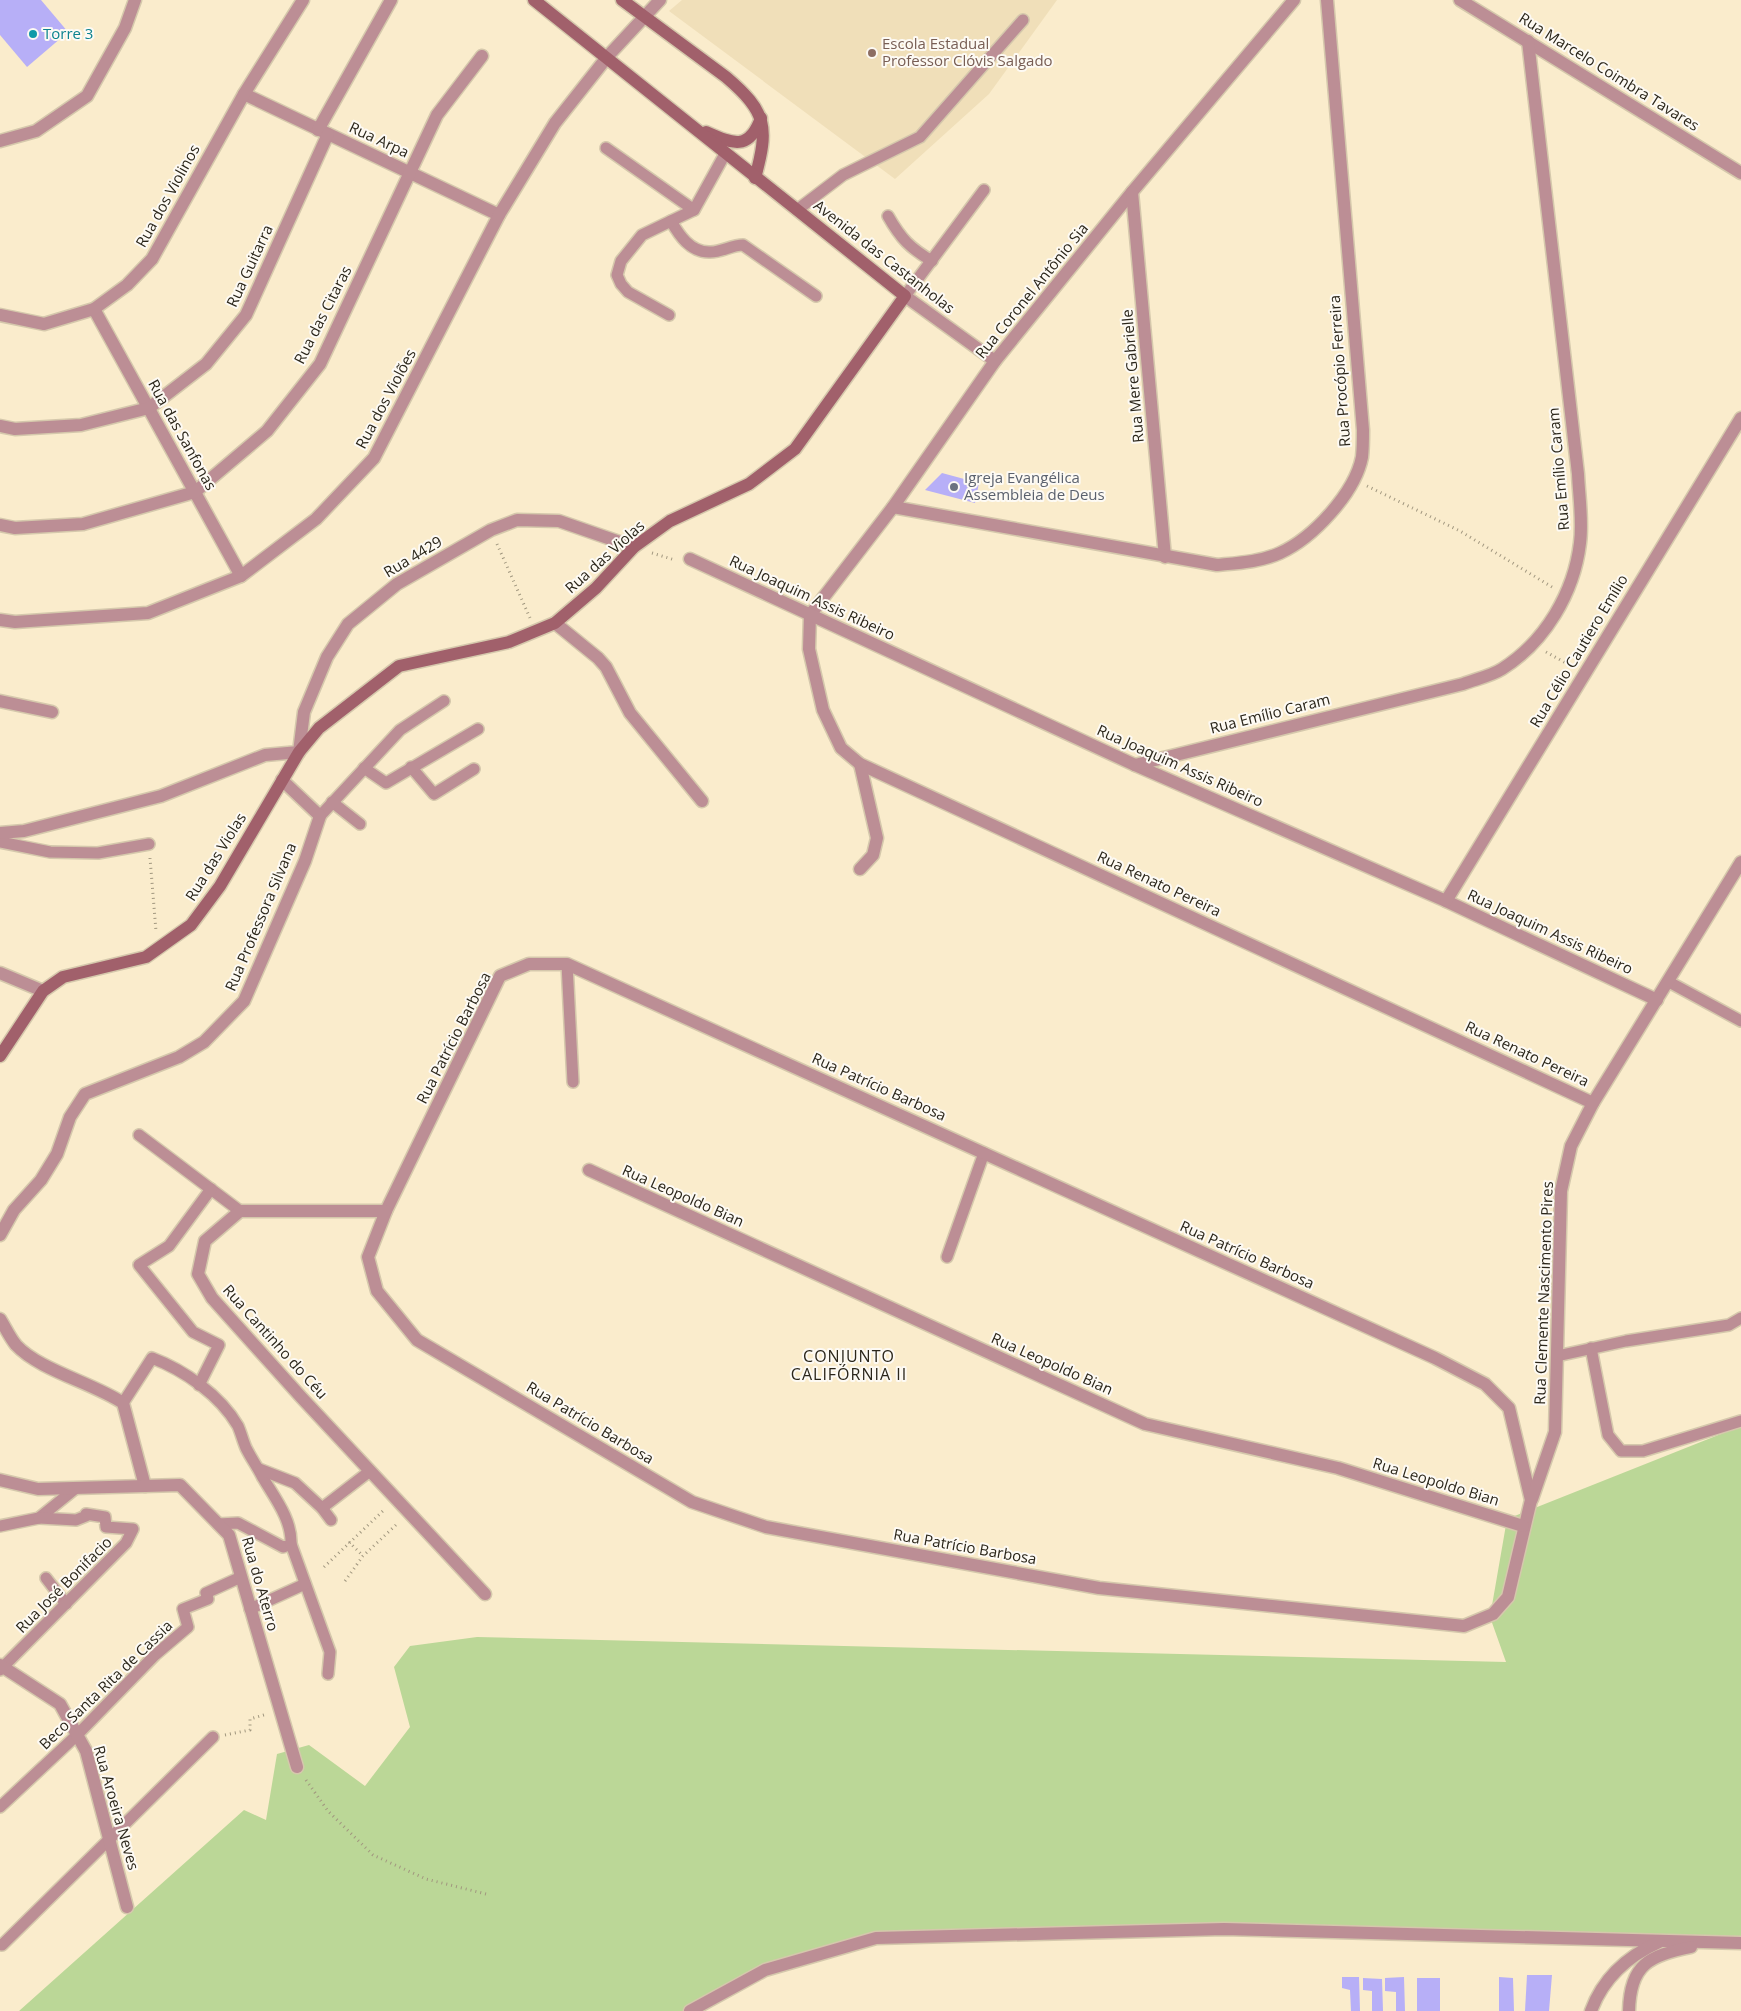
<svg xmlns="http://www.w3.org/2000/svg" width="1741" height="2011" font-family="'Open Sans',sans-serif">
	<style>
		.built { fill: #f0dfb9 }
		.green { fill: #bbd797 }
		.building { fill: #b7aff7 }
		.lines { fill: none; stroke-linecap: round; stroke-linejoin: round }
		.lane-casing { stroke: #d5c8ac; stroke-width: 14 }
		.street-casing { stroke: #d5c8ac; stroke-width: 15 }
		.secondary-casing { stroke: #d5c8ac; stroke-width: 15 }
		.path { stroke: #a1977f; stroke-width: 3; stroke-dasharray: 1 4; stroke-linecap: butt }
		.lane { stroke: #bc8e95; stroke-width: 11 }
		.street { stroke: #bc8e95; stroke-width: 12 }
		.secondary { stroke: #a1606b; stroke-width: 12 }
		.culture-dot { fill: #0f9aa8; stroke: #fdfaf4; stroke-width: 2 }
		.education-dot { fill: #8d6e63; stroke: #fdfaf4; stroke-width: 2 }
		.worship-dot { fill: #6b7280; stroke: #fdfaf4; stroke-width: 2 }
		.labels { text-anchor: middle; stroke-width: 4; stroke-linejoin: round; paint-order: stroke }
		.culture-label { font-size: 15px; fill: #0d838f; stroke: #fdfaf4; text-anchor: start }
		.education-label { font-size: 15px; fill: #785e54; stroke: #fdfaf4; text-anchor: start }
		.street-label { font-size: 15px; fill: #2b261a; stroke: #fdfaf4 }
		.worship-label { font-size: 15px; fill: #5b616d; stroke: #fdfaf4; text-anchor: start }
		.neighbourhood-label { font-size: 16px; letter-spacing: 1px; fill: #2b261a; stroke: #fdfaf4 }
	</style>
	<rect width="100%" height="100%" fill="#faeccc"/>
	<polygon class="built" points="682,0 1057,0 989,94 895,179 669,11"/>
	<polygon class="green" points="1741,1426 1741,1941 1224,1926 877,1936 765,1968 686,2011 19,2011 244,1810 266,1820 277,1754 309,1745 365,1786 410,1727 394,1667 410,1646 477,1637 1506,1662 1490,1617 1507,1519"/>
	<g class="building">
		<polygon points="0,0 41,0 68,32 27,67 0,35"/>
		<polygon points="942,473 979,483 975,503 925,490"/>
		<polygon points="1527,1975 1552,1975 1549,2011 1525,2011"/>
		<polygon points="1342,1977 1359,1977 1360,2011 1351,2011 1350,1990 1342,1988"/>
		<polygon points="1404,1977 1405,2011 1396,2011 1396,1992 1385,1991 1385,1978"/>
		<polygon points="1499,1977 1513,1978 1514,2011 1499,2011"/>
		<polygon points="1363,1978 1382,1979 1383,2011 1372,2011 1372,1991 1363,1990"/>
		<rect x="1417" y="1978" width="23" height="33"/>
	</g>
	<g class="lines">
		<g class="lane-casing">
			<g id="lane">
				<polyline points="606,148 694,210"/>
				<path d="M725 154 694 210 671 221C679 235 690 252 709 252 720 253 731 245 743 245L816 296"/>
				<polyline points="797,210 843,175 920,137 1023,20"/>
				<path d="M888 216C901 239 910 248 932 261"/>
				<polyline points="905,296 984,190"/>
				<polyline points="669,315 628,292 621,284 617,275 621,261 642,235 671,221"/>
				<polyline points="411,767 434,794 474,769"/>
				<polyline points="364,768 386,783 478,729"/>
				<polyline points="332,802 360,824"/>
				<polyline points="320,816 400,730 444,701"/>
				<polyline points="0,842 50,852 98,853 149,844"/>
				<polyline points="567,964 573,1082"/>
				<polyline points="1669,982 1741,1021"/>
				<polyline points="139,1135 240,1211"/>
				<polyline points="947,1257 984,1153"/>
				<polyline points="1591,1348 1608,1435 1621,1451 1643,1451 1741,1421"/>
				<polyline points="1557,1356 1626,1341 1729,1325 1741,1318"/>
				<polyline points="199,1385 219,1345 193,1332 139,1265 169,1246 211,1189"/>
				<path d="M123 1403 152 1358C184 1370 220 1395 238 1426 241 1433 243 1441 246 1448 251 1458 258 1468 263 1478 275 1498 292 1520 291 1544L283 1547 238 1523 218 1524"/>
				<polyline points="259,1469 295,1483 322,1508 331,1520"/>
				<polyline points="322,1508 370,1471"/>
				<polyline points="0,1526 39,1518 76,1488"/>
				<polyline points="291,1544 330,1652 328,1674"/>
				<polyline points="46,1578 66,1604"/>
				<polyline points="250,1609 305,1584"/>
				<polyline points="0,1670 126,1543 133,1529 106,1527 105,1517 86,1514 86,1516 76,1520 39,1518"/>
				<polyline points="0,1807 77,1735 155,1655 188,1627 183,1609 208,1599 206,1593 241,1577"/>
				<polyline points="2,1945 213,1737"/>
			</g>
		</g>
		<g class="street-casing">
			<g id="street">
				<polyline points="1294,0 1132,192 995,361 893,507 810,615 809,649 823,710 841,748 860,764 1593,1103"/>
				<polyline points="1460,0 1741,173"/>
				<polyline points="244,94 499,215"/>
				<polyline points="318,130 391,0"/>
				<polyline points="0,141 36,131 87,96 125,28 135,0"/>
				<polyline points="1132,192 1165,557"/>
				<polyline points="905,296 995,361"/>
				<polyline points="94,309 241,576"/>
				<polyline points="0,315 44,324 94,309 127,285 152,259 244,94 303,0"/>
				<polyline points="0,426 15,429 81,425 149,408 206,364 246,315 328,134"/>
				<path d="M893 507 1217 565C1238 563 1260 562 1280 553 1313 538 1355 493 1362 457 1363 448 1363 439 1363 430L1327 0"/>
				<polyline points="0,525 15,528 83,524 195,492 267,431 320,364 437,115 482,56"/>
				<polyline points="690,559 1135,765 1446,901 1657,1000"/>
				<polyline points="0,620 15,622 148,613 241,576 316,519 374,458 499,215 555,123 608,56 660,0"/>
				<polyline points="555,623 598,658 606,667 630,713 702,801"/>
				<polyline points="0,701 52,712"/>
				<path d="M1135 765 1463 684C1476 679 1491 676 1502 669 1545 642 1574 593 1580 543 1583 521 1579 497 1578 474L1528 41"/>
				<polyline points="0,833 24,831 161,796 265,755 299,752 304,712 327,657 348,624 397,584 491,530 517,520 559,521 634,547"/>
				<polyline points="860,869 873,855 877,838 860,764"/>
				<polyline points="1446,901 1741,418"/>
				<polygon points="529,964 567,964 1435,1358 1485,1384 1509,1408 1531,1500 1508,1597 1493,1614 1464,1626 1099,1588 766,1527 692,1502 417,1340 377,1291 368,1257 386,1211 500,976"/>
				<polyline points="0,973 43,991"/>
				<polyline points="589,1170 1145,1424 1338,1468 1523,1526"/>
				<polyline points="386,1211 240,1211 205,1241 198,1274 212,1298 301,1397 485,1594"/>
				<polyline points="0,1235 14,1210 41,1180 57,1154 70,1117 85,1094 179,1057 204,1042 244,1001 305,861 320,816 282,780"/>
				<path d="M0 1319C5 1327 10 1338 16 1345 39 1370 93 1383 123 1403L145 1486"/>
				<polyline points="0,1480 38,1489 180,1485 229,1535 297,1767"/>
				<polyline points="1532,1499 1555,1432 1561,1191 1571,1146 1593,1103 1741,862"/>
				<polyline points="0,1665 60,1704 86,1751 127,1907"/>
				<polyline points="690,2011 765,1970 876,1938 1224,1929 1741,1943"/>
				<path d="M1591 2011C1603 1978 1628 1956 1659 1942"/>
				<path d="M1629 2011C1630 1964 1649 1956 1691 1947"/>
			</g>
		</g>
		<g class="secondary-casing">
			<g id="secondary">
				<path d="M622 0 726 77C767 112 769 127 755 178"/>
				<path d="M706 132C733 144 749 151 761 118"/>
				<polyline points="0,1056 43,991 63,977 146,957 191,925 220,886 299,752 319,728 399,666 509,642 555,623 596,588 634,547 670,521 749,484 795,449 905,296 534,0"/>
			</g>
		</g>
		<g class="path">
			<polyline points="1367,486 1460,531 1552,587"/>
			<polyline points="497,544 530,618"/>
			<polyline points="652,553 675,560"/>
			<polyline points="1546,652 1573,667"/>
			<polyline points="150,858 156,931"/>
			<polyline points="349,1542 363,1556"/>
			<polyline points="324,1567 385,1509"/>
			<polyline points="345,1581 363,1556 398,1523"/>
			<polyline points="225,1735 250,1730 250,1719 267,1714"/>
			<polyline points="306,1780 328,1811 373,1855 426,1879 486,1894"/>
		</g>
		<use href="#lane" class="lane"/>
		<use href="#street" class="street"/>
		<use href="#secondary" class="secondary"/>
	</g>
	<circle class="culture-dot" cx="33" cy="34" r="5"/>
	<circle class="education-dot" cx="872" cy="53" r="5"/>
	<circle class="worship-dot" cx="954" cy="487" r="5"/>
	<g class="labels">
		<g class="culture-label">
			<text x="43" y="39">Torre 3</text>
		</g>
		<g class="education-label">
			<text x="882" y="49">Escola Estadual<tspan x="882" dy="17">Professor Clóvis Salgado</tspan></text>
		</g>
		<g class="street-label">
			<text transform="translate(1609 72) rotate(32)" y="5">Rua Marcelo Coimbra Tavares</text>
			<text transform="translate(379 140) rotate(25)" y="5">Rua Arpa</text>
			<text transform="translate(168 196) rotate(-61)" y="5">Rua dos Violinos</text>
			<text transform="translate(884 257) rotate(38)" y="5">Avenida das Castanholas</text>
			<text transform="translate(250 266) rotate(-65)" y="5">Rua Guitarra</text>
			<text transform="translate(1032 291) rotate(-51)" y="5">Rua Coronel Antônio Sia</text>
			<text transform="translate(323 315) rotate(-63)" y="5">Rua das Citaras</text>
			<text transform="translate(1340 371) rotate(-94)" y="5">Rua Procópio Ferreira</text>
			<text transform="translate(1133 376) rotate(-95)" y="5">Rua Mere Gabrielle</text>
			<text transform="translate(386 399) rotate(-62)" y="5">Rua dos Violões</text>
			<text transform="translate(182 435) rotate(61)" y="5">Rua das Sanfonas</text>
			<text transform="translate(1559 469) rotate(-95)" y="5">Rua Emílio Caram</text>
			<text transform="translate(413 557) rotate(-31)" y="5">Rua 4429</text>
			<text transform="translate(605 557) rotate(-42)" y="5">Rua das Violas</text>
			<text transform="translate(812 598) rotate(25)" y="5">Rua Joaquim Assis Ribeiro</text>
			<text transform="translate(1579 651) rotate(-59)" y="5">Rua Célio Cautiero Emílio</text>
			<text transform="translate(1270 714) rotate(-14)" y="5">Rua Emílio Caram</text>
			<text transform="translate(1180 766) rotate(24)" y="5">Rua Joaquim Assis Ribeiro</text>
			<text transform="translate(216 857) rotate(-58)" y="5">Rua das Violas</text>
			<text transform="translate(1159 884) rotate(25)" y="5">Rua Renato Pereira</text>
			<text transform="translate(261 917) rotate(-67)" y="5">Rua Professora Silvana</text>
			<text transform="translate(1550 932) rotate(25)" y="5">Rua Joaquim Assis Ribeiro</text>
			<text transform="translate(454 1038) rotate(-63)" y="5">Rua Patrício Barbosa</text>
			<text transform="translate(1527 1054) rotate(25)" y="5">Rua Renato Pereira</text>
			<text transform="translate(879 1087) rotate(24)" y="5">Rua Patrício Barbosa</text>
			<text transform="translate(683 1196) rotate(24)" y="5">Rua Leopoldo Bian</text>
			<text transform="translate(1247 1255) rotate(24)" y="5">Rua Patrício Barbosa</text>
			<text transform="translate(1544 1293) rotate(-88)" y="5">Rua Clemente Nascimento Pires</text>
			<text transform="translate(275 1342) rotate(48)" y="5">Rua Cantinho do Céu</text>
			<text transform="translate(1052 1364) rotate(24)" y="5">Rua Leopoldo Bian</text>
			<text transform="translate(590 1423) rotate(31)" y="5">Rua Patrício Barbosa</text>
			<text transform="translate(1436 1482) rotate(17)" y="5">Rua Leopoldo Bian</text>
			<text transform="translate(965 1547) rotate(10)" y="5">Rua Patrício Barbosa</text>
			<text transform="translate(260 1584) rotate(74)" y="5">Rua do Aterro</text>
			<text transform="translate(64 1585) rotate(-45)" y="5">Rua José Bonifacio</text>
			<text transform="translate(106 1685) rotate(-44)" y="5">Beco Santa Rita de Cassia</text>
			<text transform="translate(116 1808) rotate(74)" y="5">Rua Aroeira Neves</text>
		</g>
		<g class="worship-label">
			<text x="964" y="483">Igreja Evangélica<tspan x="964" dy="17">Assembleia de Deus</tspan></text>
		</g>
		<g class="neighbourhood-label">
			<text x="849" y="1362">CONJUNTO<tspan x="849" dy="18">CALIFÓRNIA II</tspan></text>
		</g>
	</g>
</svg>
